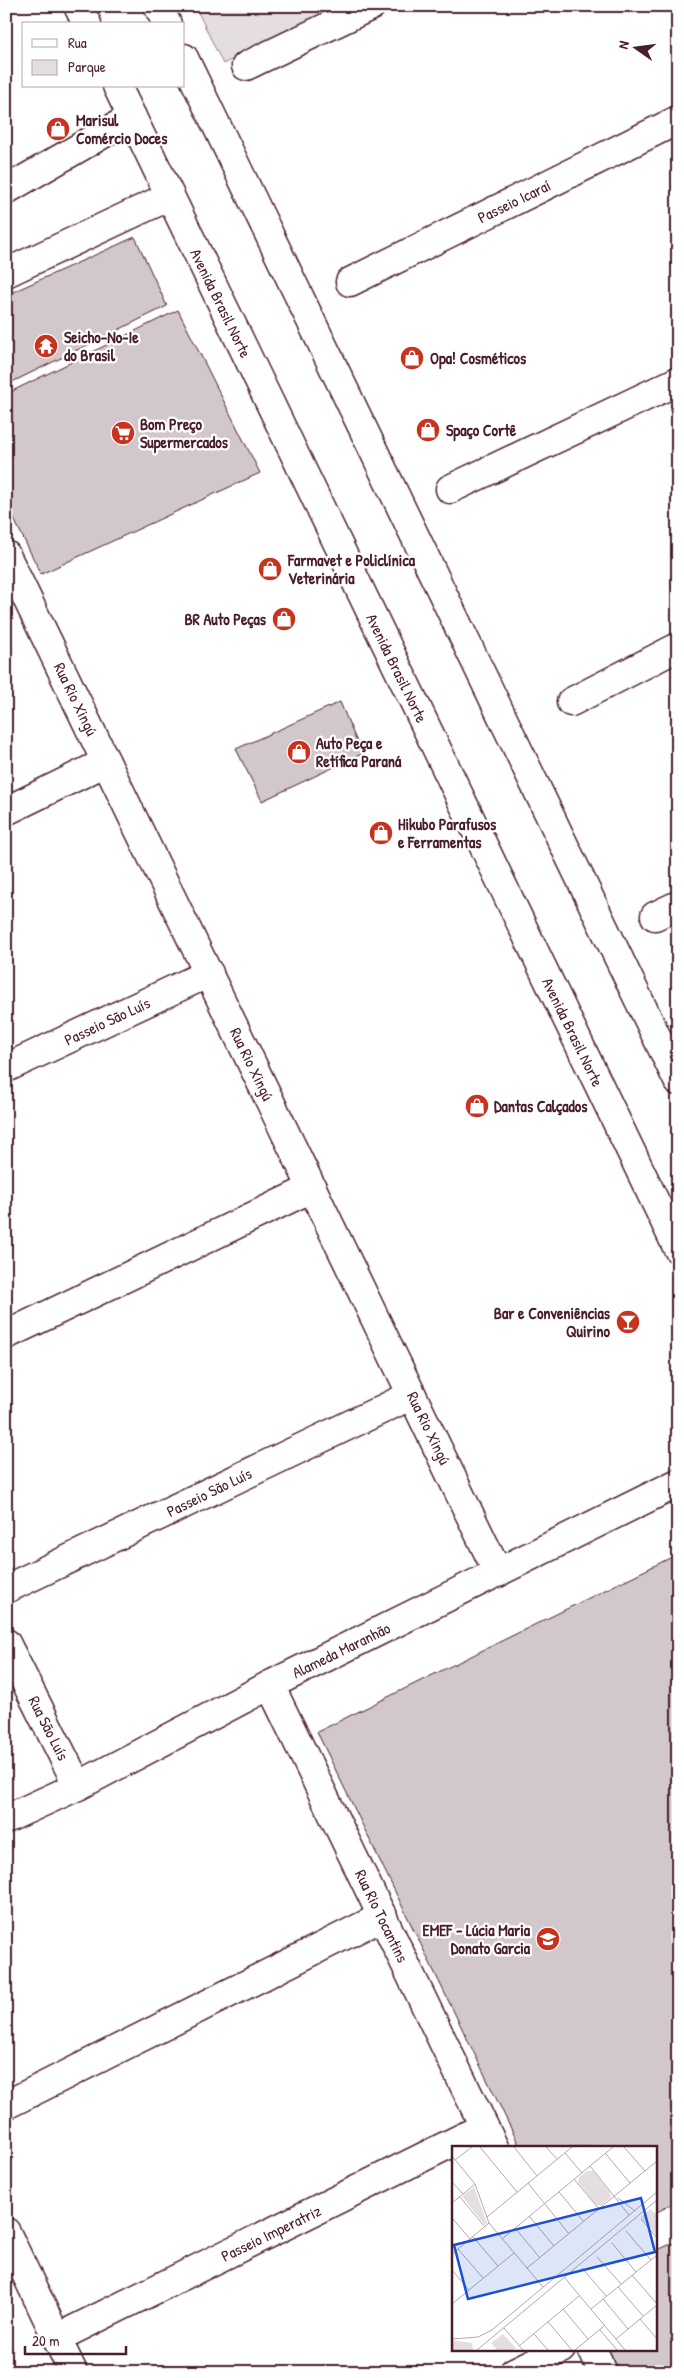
<svg xmlns="http://www.w3.org/2000/svg" width="684" height="2378" font-family="'Patrick Hand',sans-serif">
	<style>
		.green { fill: #e5dee0; stroke: #987e86 }
		.building { fill: #d2c7cb; stroke: #4a1f2b }
		.lines { fill: none; stroke-linecap: round; stroke-linejoin: round }
		.minor-casing { stroke: #4a1f2b; stroke-width: 31 }
		.secondary-casing { stroke: #4a1f2b; stroke-width: 31 }
		.minor { stroke: #fff; stroke-width: 28 }
		.secondary { stroke: #fff; stroke-width: 28 }
		.labels { text-anchor: middle; stroke-width: 4.5; stroke-linejoin: round; paint-order: stroke }
		.poi-label { font-size: 16px; font-weight: bold; fill: #4a1f2b; stroke: #fff; text-anchor: start }
		.street-label { font-size: 16px; fill: #4a1f2b; stroke: #fff }
		.inset-road { fill: none; stroke: #b7a5aa; stroke-width: 1 }
		.view { fill: #1d4ed8; fill-opacity: 0.15; stroke: #1d4ed8; stroke-width: 2.5 }
		.inset-edge { fill: none; stroke: #4a1f2b; stroke-width: 2.5 }
	</style>
	<rect width="100%" height="100%" fill="#fff"/>
	<filter id="ink" filterUnits="userSpaceOnUse"><feTurbulence type="fractalNoise" baseFrequency=".02" numOctaves="2"/><feDisplacementMap in="SourceGraphic" scale="10" xChannelSelector="R" yChannelSelector="G"/><feConvolveMatrix kernelMatrix="1 2 1 2 8 2 1 2 1" color-interpolation-filters="sRGB"/></filter>
	<g filter="url(#ink)">
		<polygon class="green" points="195,6 341,6 223,64"/>
		<g class="building">
			<polygon points="135,237 167,306 6,385 6,295"/>
			<polygon points="178,310 260,473 41,574 6,503 6,394"/>
			<polygon points="340,702 362,754 262,801 236,749"/>
			<polygon points="678,1554 678,2201 655,2213 655,2147 520,2147 317,1732"/>
			<polygon points="678,2241 678,2372 615,2372 605,2349 655,2349 655,2251"/>
		</g>
		<g class="lines">
			<g class="minor-casing">
				<g id="minor">
					<polyline points="246,66 371,6"/>
					<polyline points="6,190 132,117"/>
					<polyline points="6,273 170,196"/>
					<polyline points="350,282 678,120"/>
					<polyline points="450,489 678,381"/>
					<polyline points="6,555 498,1573"/>
					<polyline points="571,702 678,647"/>
					<polyline points="6,811 106,762"/>
					<polyline points="655,916 678,905"/>
					<polyline points="6,1068 209,973"/>
					<polyline points="6,1335 312,1188"/>
					<polyline points="6,1589 412,1395"/>
					<polyline points="6,1643 78,1786"/>
					<polyline points="270,1685 494,2147"/>
					<polyline points="6,1819 78,1786 270,1685 678,1483"/>
					<polyline points="6,2105 383,1916"/>
					<polyline points="6,2232 73,2372"/>
					<polyline points="57,2338 484,2127"/>
					<polyline points="592,2349 603,2372"/>
					<polyline points="514,2372 561,2349"/>
				</g>
			</g>
			<g class="secondary-casing">
				<g id="secondary">
					<polyline points="78,6 87,24"/>
					<polyline points="158,6 167,24"/>
					<polyline points="184,58 678,1081"/>
					<polyline points="117,86 678,1249"/>
				</g>
			</g>
			<use href="#minor" class="minor"/>
			<use href="#secondary" class="secondary"/>
		</g>
	</g>
	<defs>
		<g id="shop-disc" transform="scale(1.25)"><circle r="9.5" fill="#c8321e" stroke="#fff"/><path d="M-5-2.5h2.3a2.7 3.5 0 0 1 5.4 0H5L5.5 6h-11ZM-1.5-2.5h3a1.5 2.3 0 0 0-3 0Z" fill="#fff"/></g>
		<g id="temple-disc" transform="scale(1.25)"><circle r="9.5" fill="#c8321e" stroke="#fff"/><path d="M0-6L5-2H3V0L6.5 2.5H4V6H1.5V3h-3V6H-4V2.5H-6.5L-3 0V-2H-5Z" fill="#fff"/></g>
		<g id="supermarket-disc" transform="scale(1.25)"><circle r="9.5" fill="#c8321e" stroke="#fff"/><path d="M-6-5.5h2.5l.6 2H6L4.5 2H-2.5L-4.4-4H-6ZM-1.5 3.2a1.3 1.3 0 1 0 .1 0ZM3 3.2a1.3 1.3 0 1 0 .1 0Z" fill="#fff"/></g>
		<g id="bar-disc" transform="scale(1.25)"><circle r="9.5" fill="#c8321e" stroke="#fff"/><path d="M-6-5H6L.8 .8V4.5H3.5V6h-7V4.5H-.8V.8Z" fill="#fff"/></g>
		<g id="school-disc" transform="scale(1.25)"><circle r="9.5" fill="#c8321e" stroke="#fff"/><path d="M0-5L7-2L0 1L-7-2ZM-4 1L0 2.5L4 1V4Q0 6-4 4Z" fill="#fff"/></g>
	</defs>
	<g fill-rule="evenodd">
		<use href="#shop-disc" x="58" y="129"/>
		<use href="#temple-disc" x="46" y="346"/>
		<use href="#shop-disc" x="412" y="358"/>
		<use href="#shop-disc" x="428" y="430"/>
		<use href="#supermarket-disc" x="123" y="433"/>
		<use href="#shop-disc" x="270" y="569"/>
		<use href="#shop-disc" x="284" y="619"/>
		<use href="#shop-disc" x="299" y="752"/>
		<use href="#shop-disc" x="381" y="833"/>
		<use href="#shop-disc" x="477" y="1106"/>
		<use href="#bar-disc" x="628" y="1322"/>
		<use href="#school-disc" x="548" y="1939"/>
	</g>
	<g class="labels">
		<g class="poi-label">
			<text x="76" y="126">Marisul<tspan x="76" dy="18">Comércio Doces</tspan></text>
			<text x="64" y="343">Seicho-No-Ie<tspan x="64" dy="18">do Brasil</tspan></text>
			<text x="430" y="364">Opa! Cosméticos</text>
			<text x="140" y="430">Bom Preço<tspan x="140" dy="18">Supermercados</tspan></text>
			<text x="446" y="436">Spaço Cortê</text>
			<text x="288" y="566">Farmavet e Policlínica<tspan x="288" dy="18">Veterinária</tspan></text>
			<text x="266" y="625" text-anchor="end">BR Auto Peças</text>
			<text x="316" y="749">Auto Peça e<tspan x="316" dy="18">Retífica Paraná</tspan></text>
			<text x="398" y="830">Hikubo Parafusos<tspan x="398" dy="18">e Ferramentas</tspan></text>
			<text x="494" y="1112">Dantas Calçados</text>
			<text x="610" y="1319" text-anchor="end">Bar e Conveniências<tspan x="610" dy="18">Quirino</tspan></text>
			<text x="530" y="1936" text-anchor="end">EMEF - Lúcia Maria<tspan x="530" dy="18">Donato Garcia</tspan></text>
		</g>
		<g class="street-label">
			<text transform="translate(514 201) rotate(-26)" y="6">Passeio Icaraí</text>
			<text transform="translate(221 303) rotate(64)" y="6">Avenida Brasil Norte</text>
			<text transform="translate(397 668) rotate(64)" y="6">Avenida Brasil Norte</text>
			<text transform="translate(76 699) rotate(64)" y="6">Rua Rio Xingú</text>
			<text transform="translate(107 1021) rotate(-25)" y="6">Passeio São Luís</text>
			<text transform="translate(573 1032) rotate(64)" y="6">Avenida Brasil Norte</text>
			<text transform="translate(252 1064) rotate(64)" y="6">Rua Rio Xingú</text>
			<text transform="translate(429 1428) rotate(64)" y="6">Rua Rio Xingú</text>
			<text transform="translate(209 1492) rotate(-26)" y="6">Passeio São Luís</text>
			<text transform="translate(341 1650) rotate(-26)" y="6">Alameda Maranhão</text>
			<text transform="translate(49 1728) rotate(63)" y="6">Rua São Luís</text>
			<text transform="translate(382 1916) rotate(64)" y="6">Rua Rio Tocantins</text>
			<text transform="translate(271 2233) rotate(-26)" y="6">Passeio Imperatriz</text>
		</g>
	</g>
	<g transform="translate(452 2146)">
		<rect width="205" height="205" fill="#fff"/>
		<path d="M135 25H141L157 45 159 51 149 60 144 59 126 36 127 31ZM22 41 35 77 33 79 10 50ZM198 63 205 69V90L189 71ZM51 188 64 202 61 204H45L39 197ZM0 194 20 197 21 204H0Z" fill="#e5dee0"/>
		<path class="inset-road" d="M28 1 65 46M62 1 85 30M94 1 105 13M172 1 193 25M113 7 130 27M153 7 178 37M0 10 23 38 37 77 91 141M3 14 20 1M138 20 177 69M122 33 147 63M0 36 11 48M76 37 117 88M107 46 132 76M8 51 33 81M166 52 183 65M0 57 23 38M77 70 102 100M35 71 120 1M0 72 18 93M189 73 205 92M63 82 88 112M174 85 199 114M21 91 46 120M50 93 161 1M160 97 184 126M6 103 31 132M0 108 37 77M145 111 169 138M75 122 205 15M130 122 154 150M0 124 17 144M180 129 205 158M112 131 173 204M166 141 191 170M151 153 176 183M0 158 62 107M111 163 136 193M139 163 205 109M188 173 205 193M96 176 120 204M52 182 71 204M148 184 165 204M82 188 96 204M0 193 26 191 40 184 205 46M164 193 205 159M67 200 127 150M25 204 205 54M123 204 152 180"/>
		<path class="view" d="M189 52 203 106 16 153 2 99Z"/>
		<rect width="205" height="205" class="inset-edge"/>
	</g>
	<rect width="684" height="2378" fill="none" stroke="#fff" stroke-width="25"/>
	<rect x="12" y="12" width="659" height="2353" fill="none" stroke="#4a1f2b" stroke-width="2" filter="url(#ink)"/>
	<rect x="22" y="22" width="162" height="65" fill="#ffffff" stroke="#b7a5aa"/>
	<rect x="32" y="39" width="25" height="8" fill="#ffffff" stroke="#b7a5aa"/>
	<text x="68" y="48" font-size="15" fill="#4a1f2b">Rua</text>
	<rect x="32" y="60" width="25" height="15" fill="#e5dee0" stroke="#b7a5aa"/>
	<text x="68" y="72" font-size="15" fill="#4a1f2b">Parque</text>
	<g transform="translate(636 48) rotate(284)" stroke="#ffffff" stroke-width="4" paint-order="stroke">
	<path d="M0-4L9 19L0 12L-9 19Z" fill="#4a1f2b"/>
	<text y="-8" font-size="14" font-weight="bold" text-anchor="middle" fill="#4a1f2b">N</text>
	</g>
	<path d="M25 2346v8h101v-8" fill="none" stroke="#4a1f2b" stroke-width="2.5"/>
	<text x="32" y="2346" font-size="15" fill="#4a1f2b" stroke="#ffffff" stroke-width="4" paint-order="stroke">20 m</text>
</svg>
